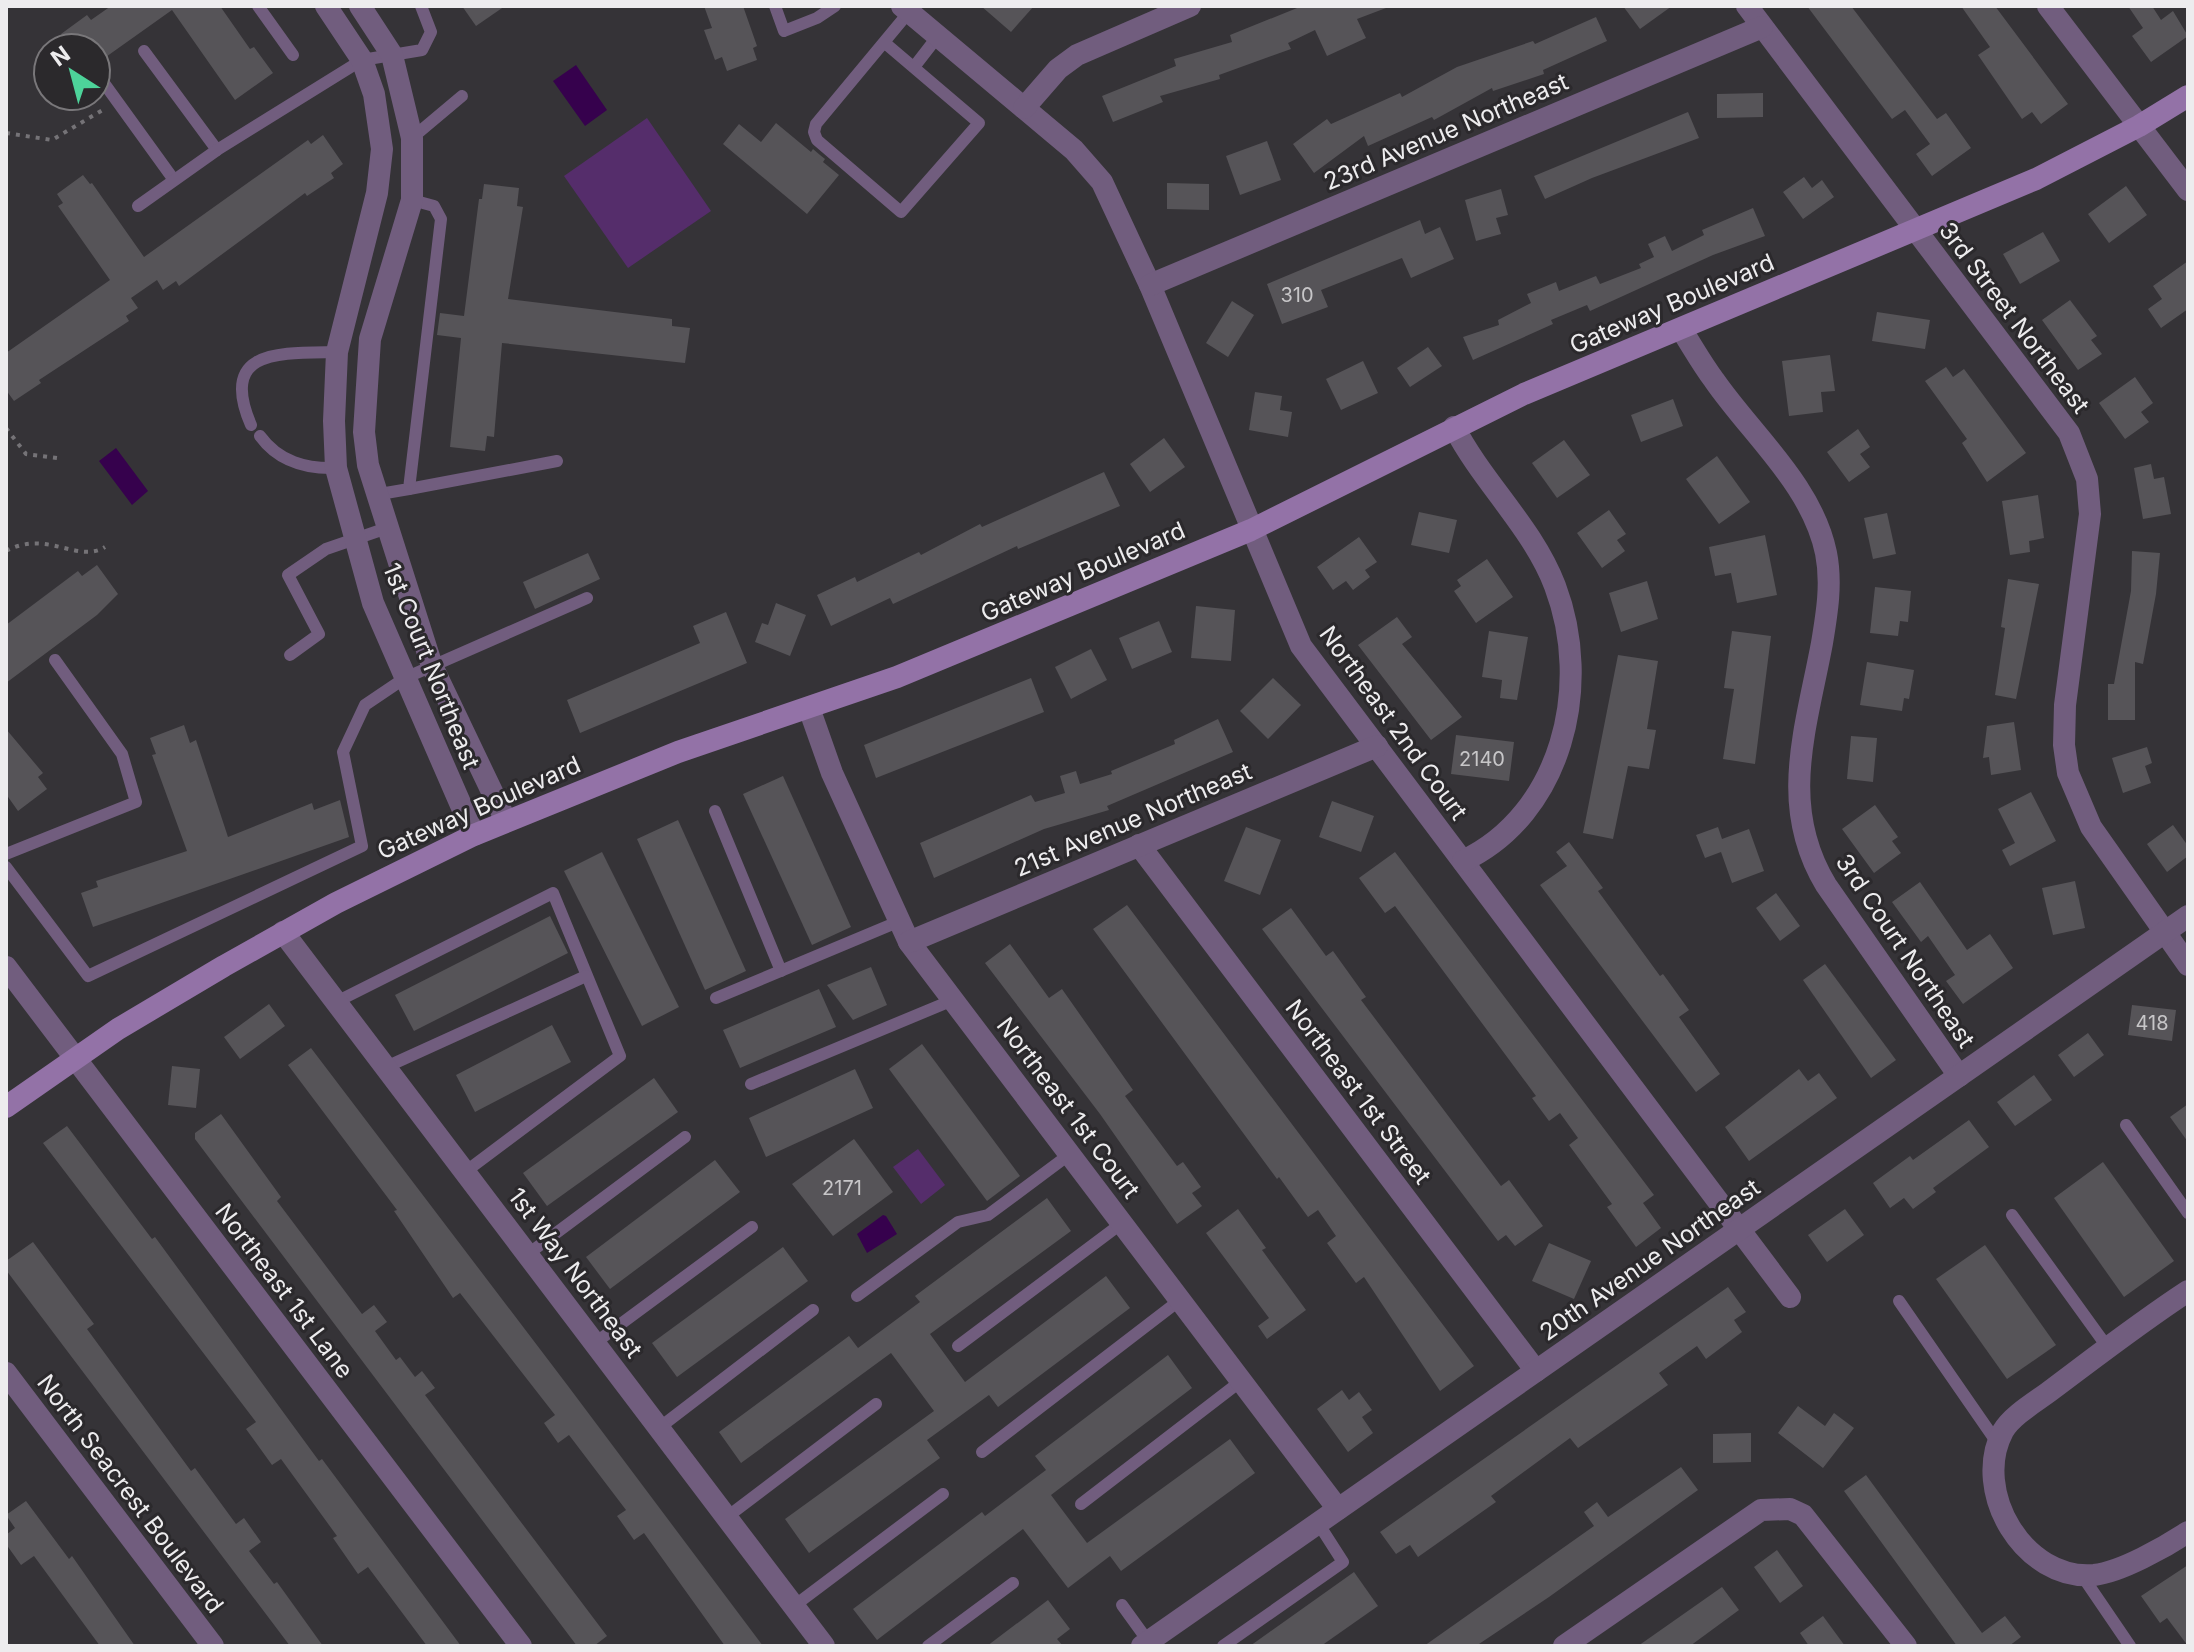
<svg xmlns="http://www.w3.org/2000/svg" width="2194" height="1652" font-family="Inter,sans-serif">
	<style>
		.green { fill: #552d6b }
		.water { fill: #36014d }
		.building { fill: #565458 }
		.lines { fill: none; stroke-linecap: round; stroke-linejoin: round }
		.path { stroke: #757377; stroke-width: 4; stroke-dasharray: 4 6; stroke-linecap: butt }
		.service { stroke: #715d7e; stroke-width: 12 }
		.minor { stroke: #715d7e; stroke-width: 22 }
		.tertiary { stroke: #715d7e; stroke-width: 22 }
		.secondary { stroke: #9372a7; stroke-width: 22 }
		.labels { text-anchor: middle; stroke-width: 6; stroke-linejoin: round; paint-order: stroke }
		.number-label { font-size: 20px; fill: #c7c6c8 }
		.street-label { font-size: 24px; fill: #edecee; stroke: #2b292c }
	</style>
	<rect width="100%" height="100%" fill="#353337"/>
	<g class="green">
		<polygon points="647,118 711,211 628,268 564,176"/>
		<polygon points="918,1149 945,1185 921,1204 893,1167"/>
	</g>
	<g class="water">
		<polygon points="576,65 607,110 585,126 553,81"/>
		<polygon points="116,448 148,491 132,505 99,461"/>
		<polygon points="883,1215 886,1216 897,1234 867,1253 857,1234"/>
	</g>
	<g class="building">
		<polygon points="111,6 220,6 250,49 254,47 273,73 235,100 172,10 96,64 96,48 70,48 61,34 87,15 91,20"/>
		<polygon points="462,6 505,6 476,26"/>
		<polygon points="704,6 743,6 757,46 753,48 757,60 727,71 722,57 715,60 704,30 712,28"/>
		<polygon points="981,6 1034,6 1011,32"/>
		<polygon points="1302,6 1386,8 1357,19 1366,38 1327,56 1315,30 1288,43 1291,49 1219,75 1220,79 1160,96 1163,102 1113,122 1102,96 1176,66 1174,59 1232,42 1230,35"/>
		<polygon points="1623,6 1672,6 1640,29"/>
		<polygon points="1807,6 1851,6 1937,119 1946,113 1971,148 1932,176 1916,154 1930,144 1905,110 1892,119"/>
		<polygon points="1961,6 1995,6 2068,104 2041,124 2032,112 2022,119 1978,55 1990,47"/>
		<polygon points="2128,6 2152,6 2161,20 2173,11 2188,36 2151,62 2132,36 2143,28"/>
		<polygon points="1596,17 1607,41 1543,70 1544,74 1493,91 1492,88 1434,120 1432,117 1368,146 1364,136 1314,173 1293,144 1327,119 1331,124 1400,93 1402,97 1457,67 1533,41 1535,44"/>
		<polygon points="1763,93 1763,117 1717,118 1717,94"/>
		<polygon points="1688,112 1699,138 1592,178 1545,199 1534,176"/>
		<polygon points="776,123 811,152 813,149 820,155 825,159 823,162 839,175 807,214 723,144 739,124 761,142"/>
		<polygon points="323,135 343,164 331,173 334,178 307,196 305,193 179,286 176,281 163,290 157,280 131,298 138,308 126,316 129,321 39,380 41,383 14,401 6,390 6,353 110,280 58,206 63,203 57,194 83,175 90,184 92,183 144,257 308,140 311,144"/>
		<polygon points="1267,141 1281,180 1240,195 1226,156"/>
		<polygon points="1804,177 1812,188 1822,180 1834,197 1803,219 1783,192"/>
		<polygon points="1167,183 1209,184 1209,210 1167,209"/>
		<polygon points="484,184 519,188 517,206 523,207 508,299 672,319 672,326 690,328 685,363 502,343 494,437 487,436 485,451 450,447 461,338 437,335 440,313 464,316 479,199 482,199"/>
		<polygon points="2126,186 2147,215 2109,243 2088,214"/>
		<polygon points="1501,189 1508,215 1496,218 1501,234 1476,241 1465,200"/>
		<polygon points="1753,208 1765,236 1713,255 1590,311 1587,305 1551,320 1553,324 1473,360 1463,337 1499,325 1498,320 1531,303 1527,294 1556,282 1559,291 1596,276 1600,284 1641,268 1639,264 1654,257 1648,244 1665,236 1672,251 1704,235 1702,230"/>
		<polygon points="1420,220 1425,234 1440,227 1454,259 1411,278 1402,258 1321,290 1328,307 1282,324 1267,284"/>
		<polygon points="2043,232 2060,261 2020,284 2003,254"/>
		<polygon points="2188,261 2188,309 2161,328 2148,309 2162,299 2153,286"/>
		<polygon points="2070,300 2097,336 2091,340 2102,354 2078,370 2042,320"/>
		<polygon points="1232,301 1254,315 1228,357 1206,343"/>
		<polygon points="1877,312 1930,320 1925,349 1872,341"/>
		<polygon points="1428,347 1442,366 1410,387 1397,368"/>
		<polygon points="1830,355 1835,391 1821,392 1823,412 1789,416 1782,361"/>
		<polygon points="1363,361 1378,393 1341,410 1326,379"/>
		<polygon points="1946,367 1953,377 1964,369 2026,453 1987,482 1962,443 1967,439 1925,381"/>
		<polygon points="2135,377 2153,403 2141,412 2149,422 2125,439 2099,403"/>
		<polygon points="1255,392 1282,396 1280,410 1292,412 1288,437 1249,430"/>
		<polygon points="1673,399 1683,426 1641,442 1631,415"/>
		<polygon points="1858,429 1870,447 1860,454 1870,467 1849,482 1827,452"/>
		<polygon points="1164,438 1185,467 1150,492 1130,464"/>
		<polygon points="1564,440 1590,475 1557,498 1532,463"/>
		<polygon points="1717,456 1750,502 1719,524 1686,479"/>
		<polygon points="2151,464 2154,479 2164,477 2171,514 2143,519 2134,468"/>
		<polygon points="1104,472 1120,506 1018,549 1017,546 893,604 890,598 831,626 817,595 855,577 857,582 919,552 921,555 980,524 982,527"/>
		<polygon points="2038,495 2044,538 2029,541 2030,552 2010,555 2002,501"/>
		<polygon points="1609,510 1626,534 1617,540 1625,551 1602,568 1577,533"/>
		<polygon points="1419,512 1457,520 1449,553 1411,545"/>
		<polygon points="1887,513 1896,554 1873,559 1864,518"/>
		<polygon points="1765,535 1777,595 1737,603 1731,573 1715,576 1709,547"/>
		<polygon points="1359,537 1377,562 1365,570 1370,577 1353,590 1346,581 1333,590 1317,567"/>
		<polygon points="2132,551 2160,553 2156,594 2143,664 2135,662 2135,720 2108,720 2108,684 2114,684 2131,591"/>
		<polygon points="588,553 600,579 535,609 523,582"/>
		<polygon points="1487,559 1513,597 1476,623 1454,591 1461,586 1457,580"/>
		<polygon points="97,565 118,594 97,615 6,683 6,625 78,571 82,576"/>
		<polygon points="2008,579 2039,584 2016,699 1995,695 2005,628 2001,627"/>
		<polygon points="1647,581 1658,619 1621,632 1609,593"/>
		<polygon points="1875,587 1911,591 1908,622 1900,621 1898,636 1870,633"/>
		<polygon points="776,603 806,615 790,656 755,642 762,623 768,625"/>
		<polygon points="1196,606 1235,610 1231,661 1191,658"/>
		<polygon points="726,612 747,663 580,733 567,700 700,643 693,626"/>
		<polygon points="1397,617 1412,637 1402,644 1462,717 1431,740 1358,645"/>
		<polygon points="1159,621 1172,652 1132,669 1119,638"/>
		<polygon points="1489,631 1528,637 1517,700 1500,698 1502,680 1482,677"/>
		<polygon points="1732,631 1771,636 1755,764 1723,759 1734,689 1724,688"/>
		<polygon points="1091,649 1107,680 1071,699 1055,667"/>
		<polygon points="1618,655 1658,661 1647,729 1656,730 1649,769 1628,766 1613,839 1583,833"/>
		<polygon points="1867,662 1914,670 1909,699 1904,698 1902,711 1860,705"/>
		<polygon points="1031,678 1044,712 876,778 864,745"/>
		<polygon points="1273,678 1301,705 1268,739 1240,711"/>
		<polygon points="1218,719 1233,752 1107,806 1109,810 1044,829 934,878 920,843 1031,795 1035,802 1065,793 1060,776 1076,771 1080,784 1112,774 1111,771 1175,744 1174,740"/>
		<polygon points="2014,722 2021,770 1991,775 1989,757 1983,758 1987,726"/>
		<polygon points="184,725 190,743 196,740 228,837 312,803 314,810 340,800 349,837 93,927 81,893 98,887 96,881 187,851 152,755 156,754 150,738"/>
		<polygon points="6,729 43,773 38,777 47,789 18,811 6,794"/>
		<polygon points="1456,735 1514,742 1509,781 1451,774"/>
		<polygon points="1851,736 1877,738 1873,782 1847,779"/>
		<polygon points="2147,747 2152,763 2145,766 2151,783 2123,793 2112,758"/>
		<polygon points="783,776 851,927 812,945 743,794"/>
		<polygon points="2031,792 2056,841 2010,866 2002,850 2015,843 1998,809"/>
		<polygon points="1332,801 1374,816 1361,852 1319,837"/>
		<polygon points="1875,805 1898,837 1892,841 1901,853 1874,873 1842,829"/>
		<polygon points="678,820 746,971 705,990 637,839"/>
		<polygon points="2173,825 2188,846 2188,856 2167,872 2147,844"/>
		<polygon points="1246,827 1281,840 1260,895 1224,881"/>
		<polygon points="1718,827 1722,839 1749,829 1764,871 1732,883 1721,852 1705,858 1696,835"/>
		<polygon points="1569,842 1603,888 1598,891 1660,976 1663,974 1689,1010 1679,1017 1720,1074 1696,1092 1540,885 1567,866 1556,852"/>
		<polygon points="602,852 679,1007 642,1026 564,871"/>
		<polygon points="1395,852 1654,1195 1643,1203 1661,1228 1636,1247 1607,1207 1612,1204 1569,1145 1578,1138 1560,1113 1549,1121 1532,1098 1536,1096 1395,906 1385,913 1359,878"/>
		<polygon points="2075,881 2085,928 2053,935 2042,888"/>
		<polygon points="1920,882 1967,950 1990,934 2013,968 1963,1004 1946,981 1955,975 1928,936 1921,942 1892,902"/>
		<polygon points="1776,893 1800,926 1780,941 1756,908"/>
		<polygon points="1127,905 1474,1366 1440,1391 1364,1277 1356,1283 1327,1243 1336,1236 1318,1210 1308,1217 1279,1177 1277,1179 1093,929"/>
		<polygon points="1291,908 1326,956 1333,951 1366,997 1361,1000 1501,1186 1509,1180 1543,1226 1515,1246 1506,1235 1498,1241 1262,929"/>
		<polygon points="550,916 568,953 414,1031 395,995"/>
		<polygon points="1010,944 1049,998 1062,989 1133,1090 1125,1096 1177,1166 1183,1162 1201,1187 1192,1193 1202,1206 1177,1224 1100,1114 985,963"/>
		<polygon points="1825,964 1896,1060 1871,1078 1803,980"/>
		<polygon points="871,967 887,1005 853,1020 827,985"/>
		<polygon points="819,989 836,1027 740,1068 723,1030"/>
		<polygon points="269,1004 285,1026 240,1059 224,1037"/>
		<polygon points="2132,1005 2176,1010 2172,1041 2128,1035"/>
		<polygon points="552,1025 571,1062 475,1112 456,1075"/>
		<polygon points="2088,1033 2104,1055 2074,1077 2058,1055"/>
		<polygon points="922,1044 1020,1176 987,1201 889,1069"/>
		<polygon points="311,1048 568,1386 763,1646 725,1646 644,1533 634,1540 617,1516 626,1510 569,1435 558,1443 544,1423 555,1415 460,1293 453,1298 394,1211 397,1210 288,1065"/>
		<polygon points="172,1066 200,1069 196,1108 168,1105"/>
		<polygon points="855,1069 873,1108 766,1157 749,1118"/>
		<polygon points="1799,1069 1808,1081 1819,1073 1837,1098 1749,1161 1725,1127"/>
		<polygon points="2034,1075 2052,1100 2015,1126 1997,1102"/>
		<polygon points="654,1078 678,1112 547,1206 523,1173"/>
		<polygon points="2188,1104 2188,1142 2170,1117"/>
		<polygon points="221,1114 281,1197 277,1201 362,1314 374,1305 387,1322 375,1331 396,1360 400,1357 415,1377 422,1371 435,1388 425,1395 607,1636 594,1646 577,1646 195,1139 195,1133"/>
		<polygon points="1969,1120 1989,1147 1933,1188 1936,1192 1913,1209 1904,1198 1890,1208 1873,1183 1910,1156 1913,1160"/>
		<polygon points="67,1126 152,1239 155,1237 319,1461 322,1459 461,1646 427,1646 368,1567 358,1574 333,1538 337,1536 281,1459 272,1465 246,1429 256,1422 43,1143"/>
		<polygon points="854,1139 893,1192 833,1236 792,1184"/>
		<polygon points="715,1160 740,1192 610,1289 586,1257"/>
		<polygon points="2103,1162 2174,1261 2124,1297 2054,1198"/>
		<polygon points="1047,1198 1071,1231 930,1334 965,1382 1106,1276 1130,1308 998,1407 989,1395 927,1440 940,1458 809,1553 785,1519 934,1411 891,1353 741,1463 719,1432 849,1336 858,1348 920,1302 915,1296"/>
		<polygon points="1238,1209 1266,1248 1262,1250 1306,1310 1267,1339 1258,1326 1269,1318 1206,1233"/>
		<polygon points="1845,1209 1864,1235 1827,1262 1808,1235"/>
		<polygon points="33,1242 94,1324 87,1329 191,1471 195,1468 236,1524 244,1518 261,1542 249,1551 274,1584 277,1582 323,1646 290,1646 6,1270 6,1261"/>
		<polygon points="1549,1243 1591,1261 1574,1299 1532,1281"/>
		<polygon points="1985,1245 2056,1345 2007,1379 1936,1279"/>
		<polygon points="783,1247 808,1281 677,1377 652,1343"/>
		<polygon points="1728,1287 1746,1312 1734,1320 1742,1332 1706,1359 1697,1346 1659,1373 1668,1385 1578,1448 1570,1438 1491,1496 1496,1502 1418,1557 1410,1545 1396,1554 1380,1532"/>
		<polygon points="1168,1355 1192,1388 1051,1495 1087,1543 1230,1439 1255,1473 1121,1571 1110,1556 1068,1588 1023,1529 877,1640 853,1609 982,1512 985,1516 1046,1470 1035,1456"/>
		<polygon points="1342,1390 1349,1400 1359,1392 1372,1410 1362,1417 1373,1433 1348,1452 1317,1409"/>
		<polygon points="1798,1406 1825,1426 1834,1413 1854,1428 1823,1468 1778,1433"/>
		<polygon points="1751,1433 1751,1462 1713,1463 1713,1434"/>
		<polygon points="1681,1467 1698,1490 1549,1597 1476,1646 1424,1646 1594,1526 1584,1512 1597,1502 1608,1517"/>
		<polygon points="1866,1475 1982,1633 2005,1616 2021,1637 2009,1646 1957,1646 1844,1491"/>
		<polygon points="26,1501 69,1559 72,1556 135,1646 100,1646 34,1556 21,1565 6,1544 6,1535 15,1528 6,1515"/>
		<polygon points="1777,1550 1803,1586 1780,1603 1754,1567"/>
		<polygon points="2188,1565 2188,1646 2167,1618 2160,1623 2141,1596"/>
		<polygon points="1354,1572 1378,1606 1321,1646 1250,1646"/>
		<polygon points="1722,1587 1739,1610 1690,1646 1638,1646"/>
		<polygon points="1048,1600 1070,1629 1057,1639 1063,1646 987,1646"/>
		<polygon points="1823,1616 1845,1646 1809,1646 1800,1633"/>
	</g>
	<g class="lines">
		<g class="path">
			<polyline points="6,133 52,140 106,108"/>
			<polyline points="6,428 26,454 57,458"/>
			<path d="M6 551C47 529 78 564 105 547"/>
		</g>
		<g class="service">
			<polyline points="258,6 293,55"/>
			<polyline points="775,6 784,31 817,18 835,6"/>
			<polyline points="885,43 979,123 901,212 817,140 814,132 816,124 909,12"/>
			<polyline points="144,51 217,150"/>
			<polyline points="914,67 938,36"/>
			<polyline points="101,79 174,180"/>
			<polyline points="412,138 462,96"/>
			<polyline points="138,206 217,150 362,60 422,50 431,32 421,6"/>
			<path d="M251 425C218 348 281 353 337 352"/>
			<path d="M260 436C279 462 306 469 336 468"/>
			<polyline points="409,489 557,461"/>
			<polyline points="374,495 409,489 441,219 434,206 412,200"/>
			<polyline points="290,655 319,634 288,575 326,549 387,528"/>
			<polyline points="715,811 781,971"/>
			<polyline points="6,854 136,802 122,754 55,660"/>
			<polyline points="6,867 88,976 362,846 343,752 365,705 405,678 587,598"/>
			<polyline points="716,998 900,921"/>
			<polyline points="336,1002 553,893 620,1056 465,1172"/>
			<polyline points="386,1067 586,976"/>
			<polyline points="751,1084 953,1000"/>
			<polyline points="2126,1125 2188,1213"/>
			<polyline points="2012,1215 2108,1348"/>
			<polyline points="528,1254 685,1137"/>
			<polyline points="857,1296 958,1222 988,1215 1070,1154"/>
			<polyline points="1899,1301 1998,1444"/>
			<polyline points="595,1343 752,1227"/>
			<polyline points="958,1346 1122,1223"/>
			<polyline points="659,1428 813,1310"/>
			<polyline points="982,1452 1180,1300"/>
			<polyline points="1081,1504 1241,1381"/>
			<polyline points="727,1517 876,1404"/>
			<polyline points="2081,1574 2130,1646"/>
			<polyline points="1122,1605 1148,1641"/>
			<polyline points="794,1606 943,1494"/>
			<polyline points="928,1646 1013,1583"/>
			<polyline points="1223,1646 1343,1562 1318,1523"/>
		</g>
		<g class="minor">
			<polyline points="326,6 362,60 374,94 382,149 377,193 337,352 334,421 336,468 373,603 474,835"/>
			<polyline points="360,6 392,55 412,138 412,200 370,339 364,432 368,465 432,666 506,821"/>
			<polyline points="902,6 1074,150 1102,182 1150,285 1301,646 1790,1297"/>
			<polyline points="1747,6 2069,433 2087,479 2090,514 2065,705 2064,745 2068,773 2091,827 2188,965"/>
			<polyline points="2048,6 2188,190"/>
			<polyline points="1024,108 1058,69 1077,55 1190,6"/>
			<polyline points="1150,285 1762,27"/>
			<path d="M1681 329C1692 346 1702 364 1714 380 1752 435 1812 485 1826 553 1832 583 1827 613 1822 643 1806 729 1778 806 1826 885L1959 1076"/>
			<path d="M1454 427C1483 483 1533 528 1555 586 1593 686 1562 814 1463 861"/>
			<polyline points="809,708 832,773 909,942 1338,1509"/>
			<polyline points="1139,845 1536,1371"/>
			<polyline points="283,932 824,1646"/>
			<polyline points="909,942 1377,746"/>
			<polyline points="6,967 521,1646"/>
			<path d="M2188 1291C2142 1321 2098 1355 2054 1388 2039 1400 2013 1414 2003 1431 1971 1491 2024 1581 2094 1575 2121 1572 2165 1547 2188 1532"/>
			<polyline points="1142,1646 2188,916"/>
			<polyline points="1564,1646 1761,1510 1790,1509 1803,1515 1906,1646"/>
		</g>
		<polyline class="tertiary" points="6,1373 213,1646"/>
		<polyline class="secondary" points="6,1107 118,1029 224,966 336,903 474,835 678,752 897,677 1251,530 1524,394 2036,179 2139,126 2188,96"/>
	</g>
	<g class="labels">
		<g class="number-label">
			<text x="1297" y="302">310</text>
			<text x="1482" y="766">2140</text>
			<text x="2152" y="1030">418</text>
			<text x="842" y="1195">2171</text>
		</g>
		<g class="street-label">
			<text transform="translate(1446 132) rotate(-23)" y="8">23rd Avenue Northeast</text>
			<text transform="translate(1672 304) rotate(-23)" y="8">Gateway Boulevard</text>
			<text transform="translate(2014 318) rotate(53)" y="8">3rd Street Northeast</text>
			<text transform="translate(1083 572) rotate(-23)" y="8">Gateway Boulevard</text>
			<text transform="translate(431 666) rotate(68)" y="8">1st Court Northeast</text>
			<text transform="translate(1393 723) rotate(54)" y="8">Northeast 2nd Court</text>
			<text transform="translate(479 808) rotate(-24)" y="8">Gateway Boulevard</text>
			<text transform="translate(1133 820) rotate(-23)" y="8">21st Avenue Northeast</text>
			<text transform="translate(1905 951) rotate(56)" y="8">3rd Court Northeast</text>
			<text transform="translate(1358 1092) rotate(53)" y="8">Northeast 1st Street</text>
			<text transform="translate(1068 1108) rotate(53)" y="8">Northeast 1st Court</text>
			<text transform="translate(1650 1260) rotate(-35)" y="8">20th Avenue Northeast</text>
			<text transform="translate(575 1273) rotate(53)" y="8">1st Way Northeast</text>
			<text transform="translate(284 1291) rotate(53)" y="8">Northeast 1st Lane</text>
			<text transform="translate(130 1494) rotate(53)" y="8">North Seacrest Boulevard</text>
		</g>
	</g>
	<rect width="2194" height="1652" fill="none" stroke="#edecee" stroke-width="16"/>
	<g transform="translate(72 72) rotate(324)"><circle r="38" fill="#2b292c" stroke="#79777a" stroke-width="2"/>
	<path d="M0-6L14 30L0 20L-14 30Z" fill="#4dd39a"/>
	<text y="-12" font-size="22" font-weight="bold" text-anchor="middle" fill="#edecee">N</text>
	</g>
</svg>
